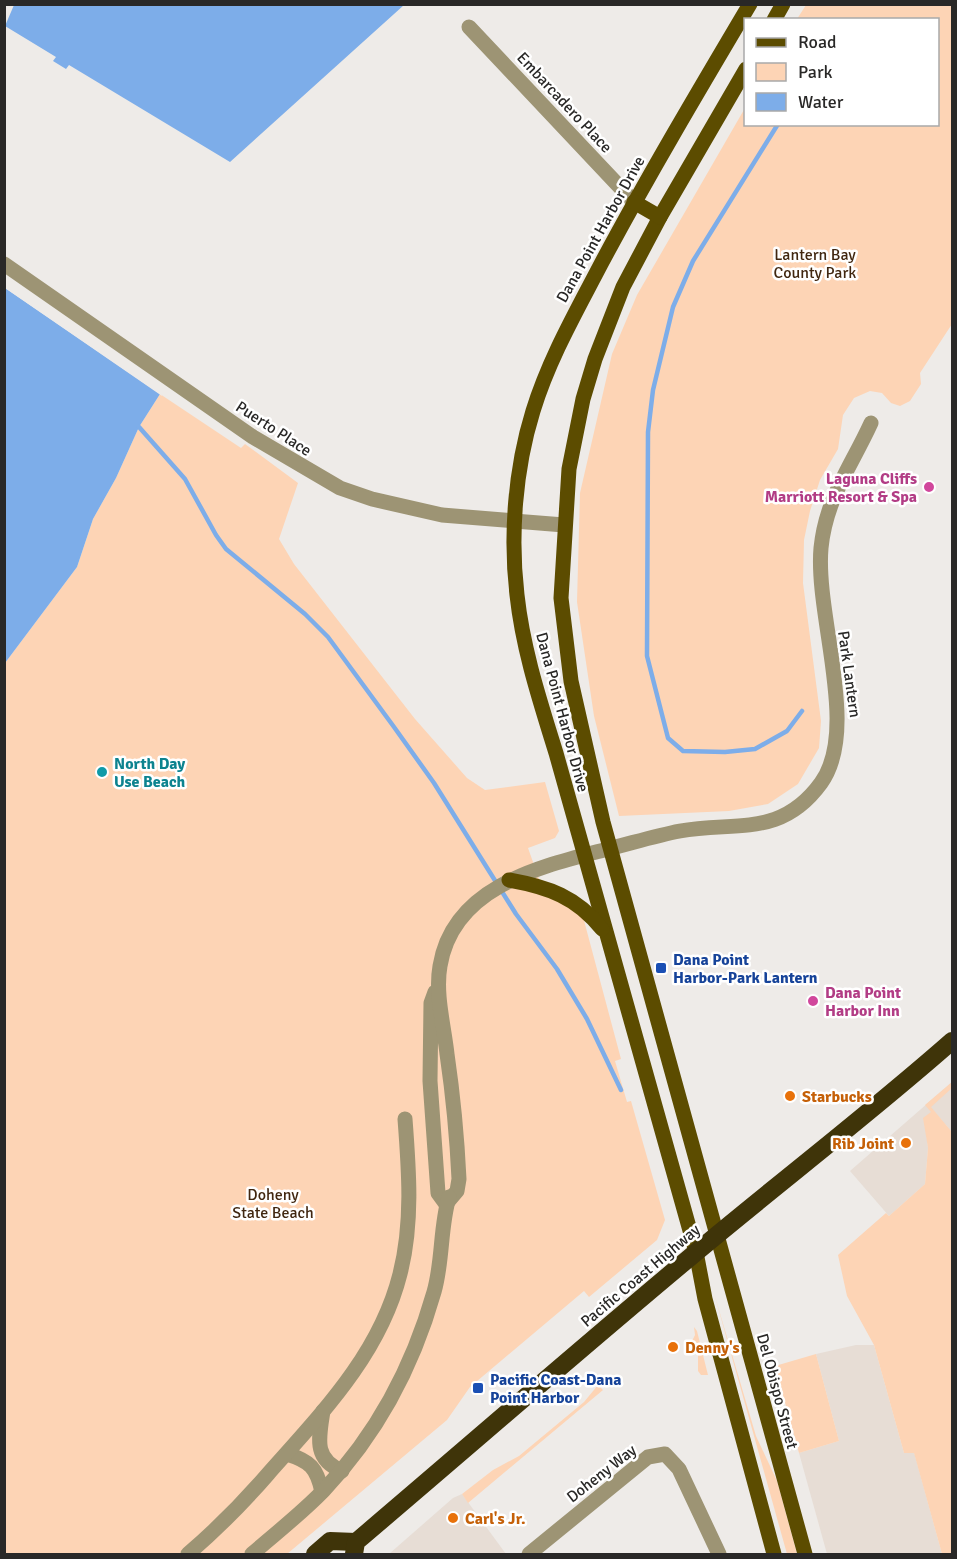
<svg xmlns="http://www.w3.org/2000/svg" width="957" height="1559" font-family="Signika,sans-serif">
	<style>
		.built { fill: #e7ddd5 }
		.green { fill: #fdd4b5 }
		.water { fill: #7dade9 }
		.pier { fill: #eeebe8 }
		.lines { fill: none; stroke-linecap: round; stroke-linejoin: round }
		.stream { stroke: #7dade9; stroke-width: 4.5 }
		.minor { stroke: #9d9474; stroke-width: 15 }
		.major { stroke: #5c4c00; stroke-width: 15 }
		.highway { stroke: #3f3409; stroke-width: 18 }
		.hotel-dot { fill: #d1479c; stroke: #fff; stroke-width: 2 }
		.culture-dot { fill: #0f9aa8; stroke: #fff; stroke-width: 2 }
		.transit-dot { fill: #1a4fb4; stroke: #fff; stroke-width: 2 }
		.food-dot { fill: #e8710a; stroke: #fff; stroke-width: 2 }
		.labels { text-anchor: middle; stroke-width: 5; stroke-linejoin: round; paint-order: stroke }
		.street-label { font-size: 16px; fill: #292827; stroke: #fff }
		.park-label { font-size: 16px; fill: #412710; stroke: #fff }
		.hotel-label { font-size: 16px; font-weight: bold; fill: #b23c85; stroke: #fff; text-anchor: end }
		.culture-label { font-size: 16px; font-weight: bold; fill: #0d838f; stroke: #fff; text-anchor: start }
		.transit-label { font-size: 16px; font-weight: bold; fill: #164399; stroke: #fff; text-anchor: start }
		.food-label { font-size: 16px; font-weight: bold; fill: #c56008; stroke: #fff; text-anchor: start }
	</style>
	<rect width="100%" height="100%" fill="#eeebe8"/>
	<g class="built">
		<polygon points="952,1082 952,1132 933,1110 925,1121 928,1148 925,1184 889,1216 850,1171"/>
		<polygon points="856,1345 874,1345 904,1453 914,1452 942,1554 827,1554 799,1453 839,1441 816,1354"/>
		<polygon points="462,1494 506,1554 389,1554 453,1498"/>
	</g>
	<g class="green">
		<polygon points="806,5 952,5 952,324 920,373 921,384 910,401 900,406 891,403 882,393 870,391 854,398 843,415 838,449 820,480 810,511 804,540 803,583 821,721 819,748 798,784 768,804 729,811 619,816 594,716 577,602 580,493 612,354 637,295 745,108 746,124 938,124 938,20 797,19"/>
		<polygon points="160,394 241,448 245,444 298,483 279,539 294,564 415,719 467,778 485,790 545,782 559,831 555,838 528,848 544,893 582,913 621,1059 615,1061 627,1102 631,1101 665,1220 657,1240 589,1297 584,1291 470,1387 447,1420 287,1554 5,1554 5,663 77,567 93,519 116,478 139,427"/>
		<polygon points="952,1082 952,1088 931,1107 952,1132 952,1554 942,1554 914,1453 904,1453 874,1345 847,1296 838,1255 886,1213 889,1216 925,1184 928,1148 923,1118 931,1112 925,1105"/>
		<polygon points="714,1293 756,1436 777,1481 797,1554 787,1554"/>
		<polygon points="694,1327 697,1331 708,1375 701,1375 698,1371 698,1354 690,1345 695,1335"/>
		<polygon points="816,1354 839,1441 799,1453 775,1366"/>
		<polygon points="598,1385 603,1390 468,1503 462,1494 493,1470 519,1456 584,1402"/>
	</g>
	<g class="water">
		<polygon points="14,5 14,4 404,5 230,162 69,65 66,69 53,61 56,57 5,26"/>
		<polygon points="5,288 160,394 139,427 116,478 93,519 77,567 5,663"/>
	</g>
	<polygon class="pier" points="4,285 161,392 162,396 5,288"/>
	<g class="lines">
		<g class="stream">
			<polyline points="778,124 693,261 673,307 653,390 648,432 647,656 668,738 683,751 725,752 755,749 787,731 802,711"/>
			<polyline points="139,427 185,479 216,535 226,549 305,614 328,637 394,727 434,783 516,914 557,969 587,1019 621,1090"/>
		</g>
		<g class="minor">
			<polyline points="469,27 634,202"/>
			<polyline points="4,264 253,437 340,488 372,499 442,515 564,525"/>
			<polyline points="435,992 431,1003 430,1081 438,1193 446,1204"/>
			<path d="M446 1204 457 1191 459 1179C457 1137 453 1095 447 1054 444 1026 435 994 440 966 453 887 539 867 604 850 629 844 654 836 680 831 736 821 781 838 821 783 860 729 815 616 821 548 826 498 851 467 871 423"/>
			<path d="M323 1411C319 1438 313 1459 342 1471"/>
			<path d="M287 1454C310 1461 317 1468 322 1492"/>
			<path d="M188 1554C217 1529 243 1503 268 1474 322 1413 380 1354 400 1274 413 1223 409 1171 405 1119"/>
			<path d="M252 1554C276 1533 302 1513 324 1490 377 1434 413 1366 434 1292 443 1261 440 1227 449 1197"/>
			<polyline points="529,1554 648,1457 665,1454 679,1469 719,1554"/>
		</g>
		<g class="major">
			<path d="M750 4C699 90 648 176 601 264 576 312 549 359 533 411 515 469 510 536 517 595 523 650 540 701 556 753L696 1252 705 1299 774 1554"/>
			<polyline points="774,20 783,4"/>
			<polyline points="746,69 660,217 623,287 595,359 583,399 569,469 561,598 571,681 603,822 805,1554"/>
			<polyline points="634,202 660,217"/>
			<path d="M509 880C548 887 577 897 602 929"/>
		</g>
		<g class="highway">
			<polyline points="315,1554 330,1541 356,1542"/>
			<path d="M354 1554 356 1542C469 1446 580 1349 694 1254 780 1182 868 1115 952 1041"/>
		</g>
	</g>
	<g class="hotel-dot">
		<circle cx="929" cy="487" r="6"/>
		<circle cx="813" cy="1001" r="6"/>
	</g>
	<circle class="culture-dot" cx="102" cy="772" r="6"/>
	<g class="transit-dot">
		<rect x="655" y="962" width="12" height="12" rx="3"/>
		<rect x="472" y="1382" width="12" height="12" rx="3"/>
	</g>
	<g class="food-dot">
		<circle cx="790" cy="1096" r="6"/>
		<circle cx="906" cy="1143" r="6"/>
		<circle cx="673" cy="1347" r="6"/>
		<circle cx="453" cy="1518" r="6"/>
	</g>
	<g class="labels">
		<g class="street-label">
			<text transform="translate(565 102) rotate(47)" y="6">Embarcadero Place</text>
			<text transform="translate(600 229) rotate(-61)" y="6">Dana Point Harbor Drive</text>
			<text transform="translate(274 428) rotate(33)" y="6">Puerto Place</text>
			<text transform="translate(850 674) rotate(82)" y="6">Park Lantern</text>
			<text transform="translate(563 712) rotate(75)" y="6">Dana Point Harbor Drive</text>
			<text transform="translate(640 1275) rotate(-40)" y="6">Pacific Coast Highway</text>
			<text transform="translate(778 1391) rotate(75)" y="6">Del Obispo Street</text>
			<text transform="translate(601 1473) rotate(-38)" y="6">Doheny Way</text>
		</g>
		<g class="park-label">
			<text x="815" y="260">Lantern Bay<tspan x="815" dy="18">County Park</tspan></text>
			<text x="273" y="1200">Doheny<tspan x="273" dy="18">State Beach</tspan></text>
		</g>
		<g class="hotel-label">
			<text x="917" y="484">Laguna Cliffs<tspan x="917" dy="18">Marriott Resort &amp; Spa</tspan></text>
			<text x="825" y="998" text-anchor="start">Dana Point<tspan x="825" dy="18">Harbor Inn</tspan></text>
		</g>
		<g class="culture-label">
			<text x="114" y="769">North Day<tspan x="114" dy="18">Use Beach</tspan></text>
		</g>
		<g class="transit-label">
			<text x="673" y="965">Dana Point<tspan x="673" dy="18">Harbor-Park Lantern</tspan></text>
			<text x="490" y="1385">Pacific Coast-Dana<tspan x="490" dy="18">Point Harbor</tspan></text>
		</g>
		<g class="food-label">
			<text x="802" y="1102">Starbucks</text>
			<text x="894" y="1149" text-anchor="end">Rib Joint</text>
			<text x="685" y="1353">Denny's</text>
			<text x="465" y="1524">Carl's Jr.</text>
		</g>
	</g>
	<rect width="957" height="1559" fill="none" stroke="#292827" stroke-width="12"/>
	<rect x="744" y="18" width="195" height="108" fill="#ffffff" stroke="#a9a9a9" stroke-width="1.5"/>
	<rect x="756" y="38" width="30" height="9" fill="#5c4c00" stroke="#a9a9a9" stroke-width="1.5"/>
	<text x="798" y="48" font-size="18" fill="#292827">Road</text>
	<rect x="756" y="63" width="30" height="18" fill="#fdd4b5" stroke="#a9a9a9" stroke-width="1.5"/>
	<text x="798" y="78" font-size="18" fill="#292827">Park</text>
	<rect x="756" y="93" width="30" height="18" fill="#7dade9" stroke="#a9a9a9" stroke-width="1.5"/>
	<text x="798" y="108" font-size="18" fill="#292827">Water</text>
</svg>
